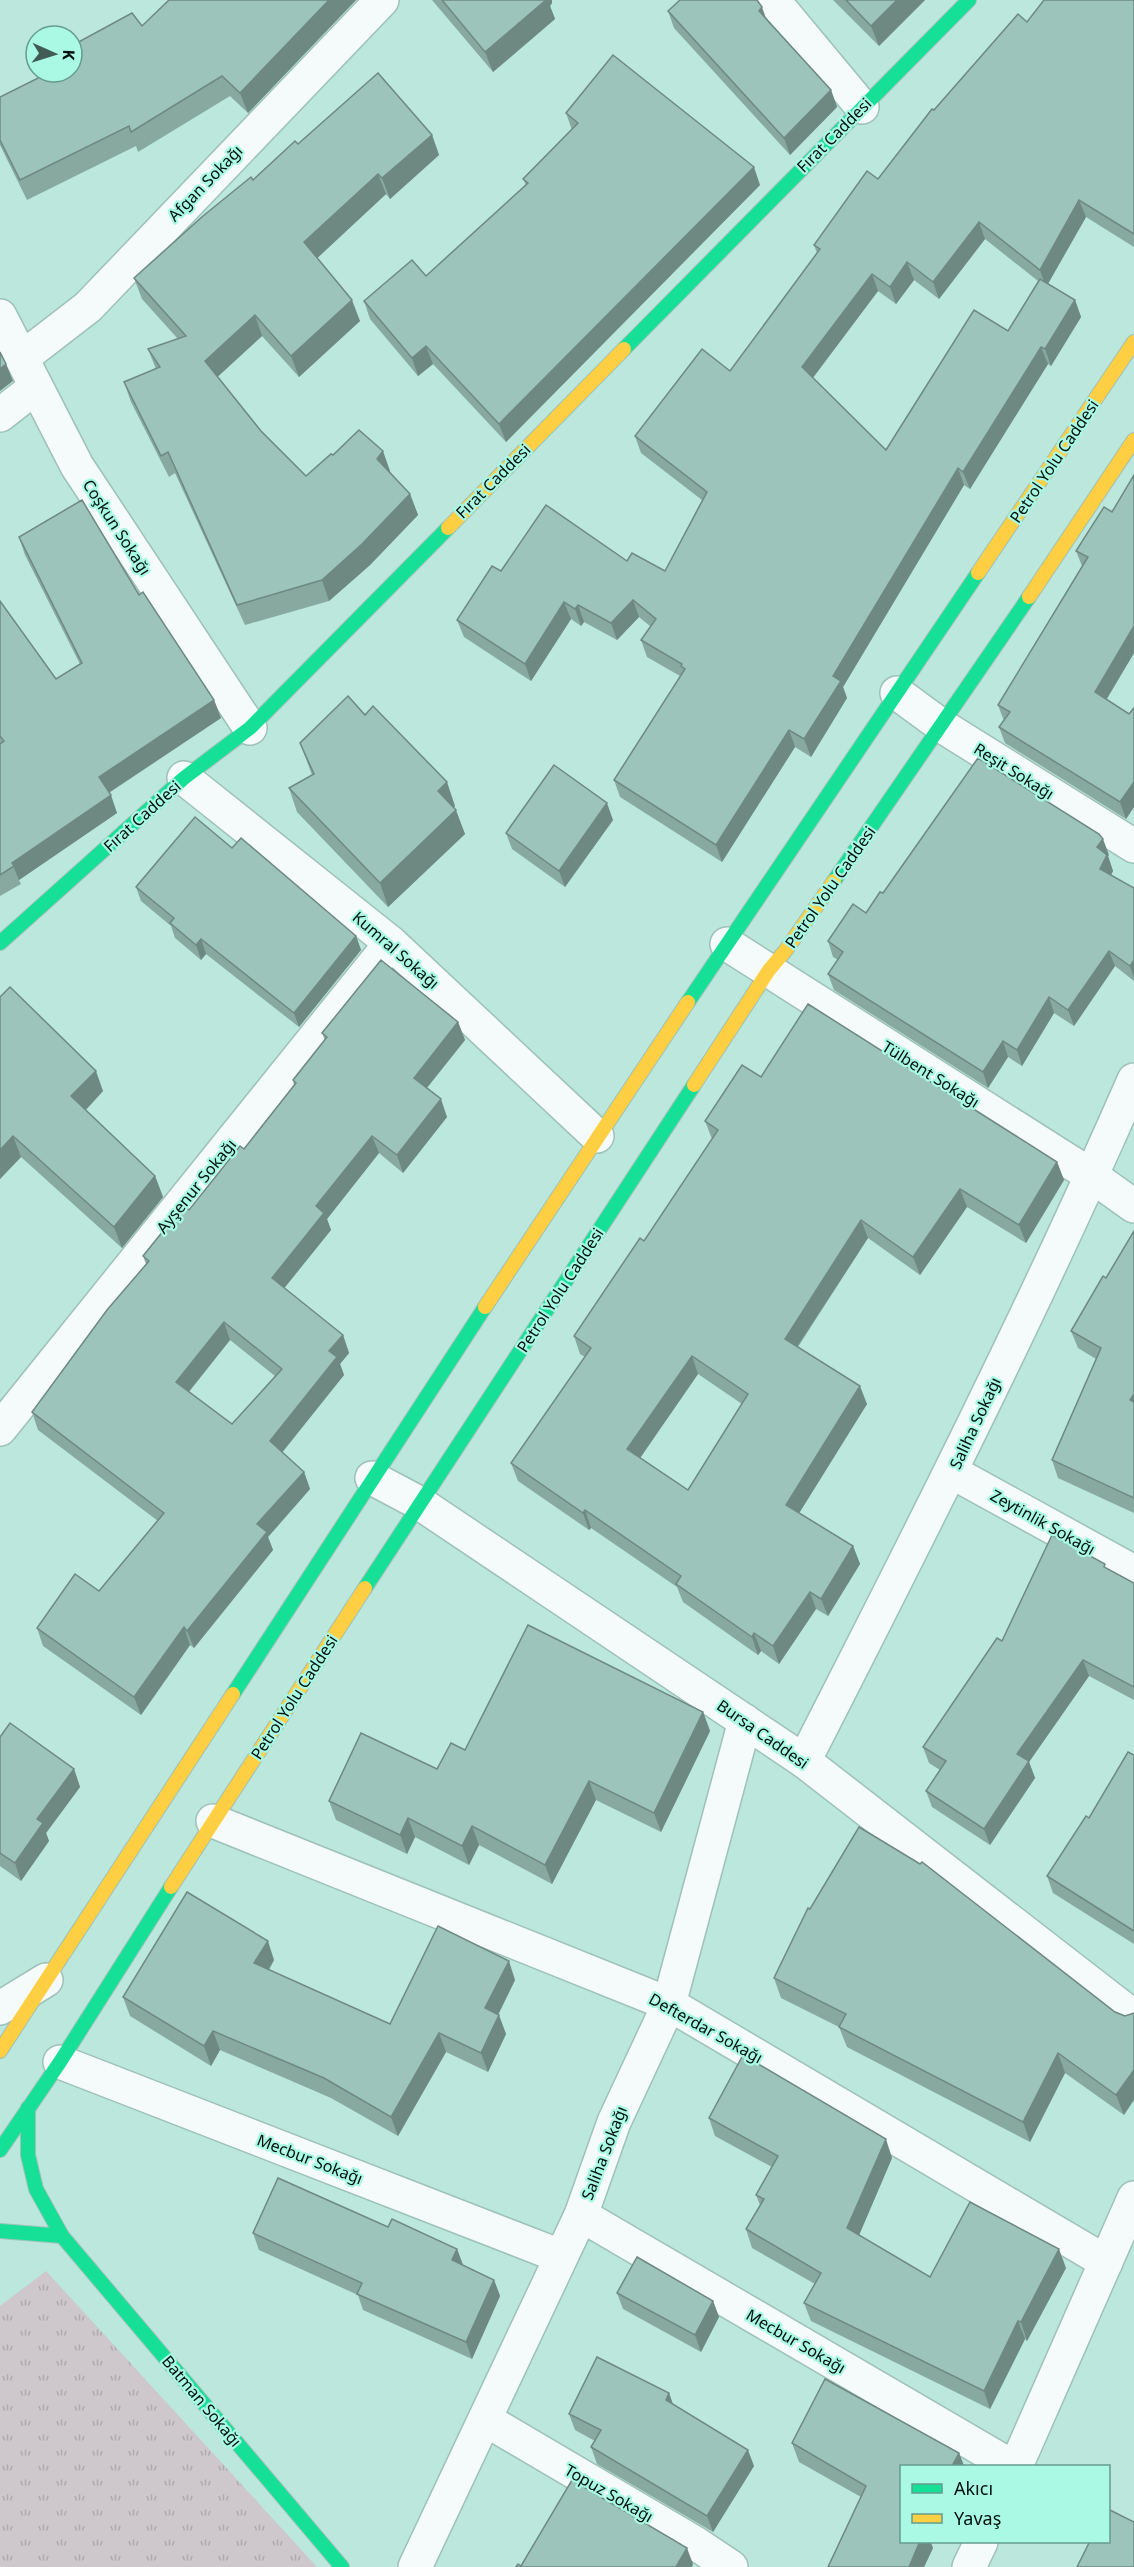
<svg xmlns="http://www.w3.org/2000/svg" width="1134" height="2567" font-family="'Noto Sans',sans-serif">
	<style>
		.grass { fill: url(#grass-tufts) }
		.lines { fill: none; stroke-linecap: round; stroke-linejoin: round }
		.street-casing { stroke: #9ec1b8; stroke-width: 36 }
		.fast-casing { stroke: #9ec1b8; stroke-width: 16 }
		.slow-casing { stroke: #9ec1b8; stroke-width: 16 }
		.street { stroke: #f5fbfa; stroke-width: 33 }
		.fast { stroke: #16e098; stroke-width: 14 }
		.slow { stroke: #ffcf43; stroke-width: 14 }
		.wall { fill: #87a9a0; fill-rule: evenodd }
		.shaded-wall { fill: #6e8982 }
		.building { fill: #9dc4ba; stroke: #6e8982; stroke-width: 1.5; fill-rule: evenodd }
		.labels { text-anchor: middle; stroke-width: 4.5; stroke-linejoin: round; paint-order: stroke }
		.street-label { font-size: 16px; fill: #00110c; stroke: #a9f9e4 }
	</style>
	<defs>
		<pattern id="grass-tufts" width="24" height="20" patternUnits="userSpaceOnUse" patternTransform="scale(1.5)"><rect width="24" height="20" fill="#cec7cb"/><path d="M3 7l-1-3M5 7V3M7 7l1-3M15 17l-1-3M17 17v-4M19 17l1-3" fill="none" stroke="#afaaad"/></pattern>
	</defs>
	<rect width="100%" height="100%" fill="#bbe7dc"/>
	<polygon class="grass" points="46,2271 317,2567 0,2567 0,2306"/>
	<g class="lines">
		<g class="street-casing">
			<g id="street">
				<polyline points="773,0 862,107"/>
				<polyline points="0,316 77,466 250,728"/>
				<polyline points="22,358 88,307 382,0"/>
				<polyline points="0,415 36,387"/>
				<polyline points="897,693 942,726 1134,846"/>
				<polyline points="184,778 391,943 597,1136"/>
				<polyline points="727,944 1092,1176 1134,1206"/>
				<polyline points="0,1429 391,943"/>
				<polyline points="952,1472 1134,1572"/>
				<polyline points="372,1478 421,1504 804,1761 1134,2017"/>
				<path d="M804 1761C919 1536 1033 1311 1134 1080"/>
				<polyline points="213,1821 669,2004 1106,2262"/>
				<polyline points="0,2008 46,1980"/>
				<polyline points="60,2062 560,2256"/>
				<polyline points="581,2215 1011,2466"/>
				<polyline points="486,2420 695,2543 731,2567"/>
				<polyline points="1016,2466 1134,2198"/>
				<polyline points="415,2567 581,2215 614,2122 669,2004 745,1721"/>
				<polyline points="969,2567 981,2542"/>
			</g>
		</g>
		<g class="fast-casing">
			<g id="fast">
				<polyline points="624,349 969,0"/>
				<polyline points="834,881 1029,597"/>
				<polyline points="0,943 184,778 250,728 448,528"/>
				<polyline points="688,1002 978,573"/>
				<polyline points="365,1588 694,1085"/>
				<polyline points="233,1694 485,1307"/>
				<polyline points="28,2108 28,2155 36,2189 62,2236 342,2567"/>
				<polyline points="0,2150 60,2062 171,1887"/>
				<polyline points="0,2231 62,2236"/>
			</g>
		</g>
		<g class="slow-casing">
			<g id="slow">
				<polyline points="448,528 624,349"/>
				<polyline points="978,573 1134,342"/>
				<polyline points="1029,597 1134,440"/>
				<polyline points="694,1085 769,970 786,950 834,881"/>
				<polyline points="485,1307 688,1002"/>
				<polyline points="171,1887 365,1588"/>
				<polyline points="0,2051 233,1694"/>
			</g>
		</g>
		<use href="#street" class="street"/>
		<use href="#fast" class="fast"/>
		<use href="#slow" class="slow"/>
	</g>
	<g class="wall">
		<polygon points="169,0 356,0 248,113 230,96 138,152 136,146 27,200 0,145 0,97 78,59 73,45 142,26"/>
		<polygon points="432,0 552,0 552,3 550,6 555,19 493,72"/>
		<polygon points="833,0 925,0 879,46"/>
		<path d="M1134 0V247L1086 217 1048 284 1075 300 1081 317 1051 366 1048 364 970 489 964 485 843 687 847 698 811 757 795 747 722 862 620 797 614 780 680 676 647 657 641 640 650 626 639 617 617 640 584 622 581 626 571 619 531 681 464 637 457 620 501 571 627 561 665 571 702 500 641 453 635 436 730 371 817 253 814 245 878 179 934 110 1027 22ZM985 239 1038 281 1008 331 886 450 813 378 878 291 896 304 914 280 939 299Z"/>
		<polygon points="668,11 767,19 831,90 837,107 790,155 674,28"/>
		<polygon points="566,113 760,185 506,442 433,364 418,376 370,319 364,301 426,276 526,185 523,179 572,130"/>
		<polygon points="432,135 439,155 390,199 386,194 317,258 360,321 299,377 262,336 217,377 261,431 306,476 333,455 390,471 390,472 410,494 418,515 370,565 329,601 245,625 175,473 169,477 131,402 124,382 156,369 148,349 178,339 142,299 134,278 298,144"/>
		<polygon points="1134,475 1134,653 1107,699 1129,714 1134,708 1134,807 1126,819 1005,743 999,727 1004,721 998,705 1082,566 1076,551 1112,512"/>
		<polygon points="19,537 139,595 214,700 221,718 109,793 117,813 19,880 21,884 0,896 0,601 56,679 80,664 25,555"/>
		<polygon points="365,715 455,806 453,808 465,834 388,907 297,812 289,788 312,775 300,743"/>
		<polygon points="613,820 565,887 512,849 506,833"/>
		<polygon points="232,848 356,936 361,950 299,1027 206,954 201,960 175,938 171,926 141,901 136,887"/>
		<polygon points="1109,855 1108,856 1113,871 1111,875 1134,888 1134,981 1115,966 1074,1026 1054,1013 1022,1066 1008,1057 988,1088 834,990 828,974 838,960 833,957 828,941 866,913 883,893"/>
		<polygon points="0,997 103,1091 86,1110 155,1176 163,1197 122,1248 21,1157 0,1179"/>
		<path d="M458 1022 465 1040 427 1088 447 1117 403 1173 379 1153 327 1219 331 1230 284 1288 343 1335 349 1353 340 1364 344 1375 282 1452 304 1472 310 1489 268 1537 273 1550 194 1648 190 1645 141 1715 43 1646 37 1628 99 1591 158 1521 38 1430 32 1412 146 1264 143 1256 189 1210 244 1149 294 1085 293 1080 325 1040 322 1033ZM230 1340 275 1376 232 1424 189 1392Z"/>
		<path d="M761 1077 1057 1162 1064 1180 1026 1243 967 1207 920 1275 868 1238 798 1347 867 1404 799 1513 853 1546 860 1564 828 1616 816 1609 779 1664 761 1651 758 1655 683 1602 677 1587 591 1528 589 1530 518 1481 511 1463 585 1357 580 1354 574 1336 644 1241 712 1139 705 1121ZM698 1374 742 1404 688 1490 640 1457Z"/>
		<polygon points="1134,1231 1134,1513 1058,1478 1052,1460 1096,1359 1078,1348 1071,1331 1106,1278"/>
		<polygon points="1107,1569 1134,1583 1134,1700 1089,1676 1029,1762 1035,1778 990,1845 932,1807 926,1791 940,1770 929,1763 923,1747 1002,1641"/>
		<polygon points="703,1712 710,1731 661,1832 596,1800 552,1884 479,1845 469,1865 415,1837 407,1854 336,1820 329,1801 437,1769 465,1750"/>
		<polygon points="0,1737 74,1769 80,1787 46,1833 49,1841 21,1881 0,1866"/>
		<polygon points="1134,1755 1134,1944 1053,1893 1047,1876"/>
		<polygon points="274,1960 269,1970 390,2024 515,1980 498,2015 506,2034 488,2072 446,2052 398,2136 331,2098 220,2050 211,2066 130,2016 123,1997"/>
		<polygon points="774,1978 1115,2012 1124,2115 1065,2073 1030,2142 847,2047 839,2027 781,1998"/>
		<polygon points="709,2118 892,2158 859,2235 930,2277 1066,2268 1027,2341 1025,2339 990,2409 811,2321 804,2303 815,2284 752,2248 746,2229 760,2205 756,2195 772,2167 715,2136"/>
		<polygon points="388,2227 457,2249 463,2265 494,2280 500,2296 472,2359 363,2310 358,2295 259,2250 253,2233"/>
		<polygon points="617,2293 713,2301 719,2317 701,2352 623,2309"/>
		<polygon points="669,2393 673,2405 754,2466 713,2532 597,2464 591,2447 595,2441 575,2430 569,2414"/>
		<polygon points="792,2443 959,2453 964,2466 902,2466 933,2548 924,2567 828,2567 861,2497 799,2462"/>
	</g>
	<g class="shaded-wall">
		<polygon points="329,0 356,0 248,113 240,93"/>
		<polygon points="542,0 552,0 552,3 550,6 555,19 493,72 485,52"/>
		<polygon points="897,0 925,0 879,46 871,26"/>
		<polygon points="762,7 768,24 759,11"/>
		<polygon points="831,90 837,107 790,155 784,138"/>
		<polygon points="432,135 439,155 390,199 382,178"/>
		<polygon points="754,167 760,185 506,442 499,424"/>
		<polygon points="378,174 386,194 312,263 304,242"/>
		<polygon points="1079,200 1086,217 1046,287 1040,270"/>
		<polygon points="979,222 985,239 939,299 933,282"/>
		<polygon points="907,262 914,280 896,304 890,287"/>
		<polygon points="872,274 878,291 808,384 802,367"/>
		<polygon points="352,300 360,321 299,377 291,356"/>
		<polygon points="1075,300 1081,317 1051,366 1045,349"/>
		<polygon points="255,315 262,336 212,382 205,361"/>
		<polygon points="426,346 433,364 418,376 412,358"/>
		<polygon points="1041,347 1048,364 970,489 963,472"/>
		<polygon points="6,364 13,381 0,391 0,369"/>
		<polygon points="383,451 390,471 385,480 377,459"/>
		<polygon points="958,468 964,485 843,687 847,698 811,757 804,739 833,676"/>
		<polygon points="410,494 418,515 370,565 329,601 322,580"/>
		<polygon points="633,600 639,617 617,640 611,623"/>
		<polygon points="564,602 571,619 531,681 525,664"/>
		<polygon points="578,605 584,622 581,626 575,609"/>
		<polygon points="1134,626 1134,653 1101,708 1095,692"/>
		<polygon points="214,700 221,718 105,795 99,777"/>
		<polygon points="789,730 795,747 722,862 716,845"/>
		<polygon points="447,782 455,806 446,815 438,791"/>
		<polygon points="1134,782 1134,807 1126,819 1120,802"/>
		<polygon points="111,795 117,813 19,880 12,863"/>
		<polygon points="607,803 613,820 565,887 559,871"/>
		<polygon points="456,810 465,834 388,907 380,883"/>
		<polygon points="1103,839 1109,855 1108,856 1113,871 1106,885 1100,869 1097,847"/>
		<polygon points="356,936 361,950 299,1027 294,1013"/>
		<polygon points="201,939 206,954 201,960 196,945"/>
		<polygon points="1109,951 1115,966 1074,1026 1068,1010"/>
		<polygon points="1134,960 1134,978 1130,966"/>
		<polygon points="1049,997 1054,1013 1022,1066 1017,1050"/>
		<polygon points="458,1022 465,1040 421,1095 414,1078"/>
		<polygon points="1003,1041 1008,1057 988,1088 983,1072"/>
		<polygon points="96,1071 103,1091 79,1117 71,1096"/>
		<polygon points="441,1099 447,1117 403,1173 397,1155"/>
		<polygon points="13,1136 21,1157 0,1179 0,1150"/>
		<polygon points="372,1136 379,1153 327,1219 331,1230 278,1296 272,1278 316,1206"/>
		<polygon points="1057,1162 1064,1180 1026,1243 1019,1225"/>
		<polygon points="155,1176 163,1197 122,1248 114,1227"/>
		<polygon points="960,1189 967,1207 920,1275 913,1257"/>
		<polygon points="861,1220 868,1238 791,1356 785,1339"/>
		<polygon points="224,1322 230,1340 182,1400 176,1382"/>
		<polygon points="343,1335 349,1353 340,1364 344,1375 277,1459 270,1441 329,1351"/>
		<polygon points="692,1356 698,1374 634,1467 627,1449"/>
		<polygon points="860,1386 867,1404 793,1523 786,1505"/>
		<polygon points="1134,1394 1134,1411 1130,1400"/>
		<polygon points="304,1472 310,1489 268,1537 273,1550 194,1648 187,1631 257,1524"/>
		<polygon points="585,1510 591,1528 589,1530 583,1513"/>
		<polygon points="853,1546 860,1564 828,1616 821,1599"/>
		<polygon points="810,1592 816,1609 779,1664 773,1646"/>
		<polygon points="184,1627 190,1645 141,1715 134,1697"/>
		<polygon points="754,1633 761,1651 758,1655 752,1637"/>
		<polygon points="1083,1660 1089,1676 1029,1762 1035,1778 990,1845 984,1829 1017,1754"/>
		<polygon points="703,1712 710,1731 661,1832 654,1813"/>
		<polygon points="74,1769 80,1787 46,1833 49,1841 21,1881 15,1863 37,1819"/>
		<polygon points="589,1781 596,1800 552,1884 545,1865"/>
		<polygon points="408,1818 415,1837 407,1854 400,1835"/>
		<polygon points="472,1826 479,1845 469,1865 462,1846"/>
		<polygon points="268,1941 274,1960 261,1982 254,1963"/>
		<polygon points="509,1961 515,1980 492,2027 485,2008"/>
		<polygon points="499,2015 506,2034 488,2072 481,2053"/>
		<polygon points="213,2031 220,2050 211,2066 204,2046"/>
		<polygon points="439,2033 446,2052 398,2136 391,2117"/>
		<polygon points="1058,2053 1065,2073 1030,2142 1023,2122"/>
		<polygon points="1134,2070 1134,2100 1124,2115 1116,2095"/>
		<polygon points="886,2139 892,2158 854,2247 847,2228"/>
		<polygon points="457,2249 463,2265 452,2260"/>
		<polygon points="1059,2249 1066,2268 1027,2341 1021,2322"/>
		<polygon points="494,2280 500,2296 472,2359 466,2342"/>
		<polygon points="713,2301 719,2317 701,2352 695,2335"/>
		<polygon points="1018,2321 1025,2339 990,2409 984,2391"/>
		<polygon points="669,2393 675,2410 666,2400"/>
		<polygon points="748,2450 754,2466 713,2532 707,2516"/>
		<polygon points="959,2453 964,2466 952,2466"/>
		<polygon points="920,2541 930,2541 933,2548 924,2567 909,2567"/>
		<polygon points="687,2548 693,2564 692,2567 676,2567"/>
	</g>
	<g class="building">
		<polygon points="169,0 329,0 240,93 222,76 131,132 129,126 20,180 0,140 0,97 50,72 72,72 72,61 81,57 73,45 132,13 142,26"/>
		<polygon points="442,0 546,0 485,52"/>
		<polygon points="680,0 757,0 762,7 759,11 831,90 784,138 668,11"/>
		<polygon points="846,0 897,0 871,26"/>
		<polygon points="1044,0 1134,0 1134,234 1079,200 1040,270 979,222 933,282 907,262 890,287 872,274 802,367 886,450 974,310 1008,331 1040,279 1075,300 1045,349 1041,347 963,472 958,468 833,676 841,681 804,739 789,730 716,845 614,780 685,669 681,666 682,664 641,640 656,619 633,600 611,623 578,605 575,609 564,602 525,664 457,620 492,566 501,571 546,505 627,561 632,553 665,571 707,492 635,436 702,349 730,371 820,249 814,245 867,171 878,179 932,109 934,110 1018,14 1027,22"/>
		<polygon points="613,55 754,167 499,424 426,346 412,358 364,301 412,260 426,276 528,183 523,179 578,123 566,113"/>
		<polygon points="378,73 432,135 382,178 378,174 304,242 352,300 291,356 255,315 205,361 261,431 306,476 331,454 333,455 359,430 383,451 377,459 410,494 362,544 322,580 237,605 168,452 161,456 124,382 160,367 148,349 186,336 134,278 203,216 251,177 253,180 295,141 298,144"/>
		<polygon points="0,352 6,364 0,369"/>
		<polygon points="1134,475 1134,626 1095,692 1129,714 1134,708 1134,782 1120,802 999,727 1010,712 998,705 1088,557 1076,551 1104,507 1112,512"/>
		<polygon points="82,500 139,595 143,592 214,700 99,777 111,795 12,863 14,866 0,875 0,744 4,741 0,736 0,601 56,679 82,663 19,537"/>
		<polygon points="348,696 365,715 373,706 447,782 438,791 456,810 380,883 289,788 314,774 300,743"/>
		<polygon points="978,758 1099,834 1103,839 1097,847 1107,855 1100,869 1134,888 1134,960 1130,966 1109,951 1068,1010 1049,997 1017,1050 1003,1041 983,1072 828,974 843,952 828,941 853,904 866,913 880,892 883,893"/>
		<polygon points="554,765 607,803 559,871 506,833"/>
		<polygon points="195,817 232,848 241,838 356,936 294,1013 201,939 196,945 170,923 174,918 136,887"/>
		<path d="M381 960 458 1022 414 1078 441 1099 397 1155 372 1136 316 1206 324 1213 272 1278 343 1335 329 1351 337 1357 270 1441 304 1472 257 1524 267 1532 187 1631 184 1627 134 1697 37 1628 75 1574 99 1591 164 1513 32 1412 107 1310 149 1261 143 1256 184 1205 189 1210 240 1146 244 1149 296 1083 293 1080 327 1037 322 1033ZM224 1322 282 1369 232 1424 176 1382Z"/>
		<polygon points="10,987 96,1071 71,1096 155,1176 114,1227 13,1136 0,1150 0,997"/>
		<path d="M808 1004 1057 1162 1019 1225 960 1189 913 1257 861 1220 785 1339 860 1386 786 1505 853 1546 821 1599 810 1592 773 1646 754 1633 752 1637 676 1584 681 1576 585 1510 583 1513 511 1463 591 1348 574 1336 640 1238 644 1241 718 1130 705 1121 742 1065 761 1077ZM692 1356 748 1394 688 1490 627 1449Z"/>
		<polygon points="1134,1231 1134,1394 1130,1400 1134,1402 1134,1498 1052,1460 1101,1348 1071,1331 1103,1276 1106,1278"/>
		<polygon points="1052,1535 1105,1564 1104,1567 1134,1583 1134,1687 1083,1660 1017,1754 1029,1761 984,1829 926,1791 946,1761 923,1747 997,1638 1002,1641"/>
		<polygon points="528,1625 703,1712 654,1813 589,1781 545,1865 472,1826 462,1846 408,1818 400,1835 329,1801 361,1733 437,1769 451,1743 465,1750"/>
		<polygon points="10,1723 74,1769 37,1819 43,1823 15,1863 0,1853 0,1737"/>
		<polygon points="1128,1752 1134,1755 1134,1931 1047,1876 1086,1816 1089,1818"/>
		<polygon points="859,1827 920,1864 922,1862 1115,2012 1125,2016 1134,2013 1134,2070 1116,2095 1058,2053 1023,2122 839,2027 846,2014 774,1978 808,1908 810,1909"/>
		<polygon points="187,1892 268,1941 254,1963 390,2024 438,1926 509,1961 485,2008 499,2015 481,2053 439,2033 391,2117 324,2078 213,2031 204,2046 123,1997"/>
		<polygon points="743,2055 886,2139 847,2228 930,2277 970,2202 1059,2249 1021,2322 1018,2321 984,2391 804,2303 821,2273 746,2229 764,2199 756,2195 778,2156 709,2118"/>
		<polygon points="278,2178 388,2227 392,2219 457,2249 452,2260 494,2280 466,2342 357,2294 362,2283 253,2233"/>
		<polygon points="637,2257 713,2301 695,2335 617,2293"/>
		<polygon points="597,2357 669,2393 666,2400 748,2450 707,2516 591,2447 601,2430 569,2414"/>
		<polygon points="825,2379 959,2453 952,2466 902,2466 902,2541 920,2541 909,2567 828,2567 866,2486 792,2443"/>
		<polygon points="572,2480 687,2548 676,2567 516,2567 518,2564 521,2566"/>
		<polygon points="1108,2509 1134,2522 1134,2567 1077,2567 1090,2541 1108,2541"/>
	</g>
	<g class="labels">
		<g class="street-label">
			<text transform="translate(834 135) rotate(-45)" y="6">Fırat Caddesi</text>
			<text transform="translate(205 183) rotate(-46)" y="6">Afgan Sokağı</text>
			<text transform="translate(1054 461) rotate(-56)" y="6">Petrol Yolu Caddesi</text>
			<text transform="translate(493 481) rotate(-45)" y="6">Fırat Caddesi</text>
			<text transform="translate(117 527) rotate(57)" y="6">Coşkun Sokağı</text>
			<text transform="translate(1014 771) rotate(32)" y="6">Reşit Sokağı</text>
			<text transform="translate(142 816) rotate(-42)" y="6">Fırat Caddesi</text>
			<text transform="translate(830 887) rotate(-55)" y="6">Petrol Yolu Caddesi</text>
			<text transform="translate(396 950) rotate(41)" y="6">Kumral Sokağı</text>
			<text transform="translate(931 1074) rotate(32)" y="6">Tülbent Sokağı</text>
			<text transform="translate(196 1186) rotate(-51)" y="6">Ayşenur Sokağı</text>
			<text transform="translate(560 1290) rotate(-57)" y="6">Petrol Yolu Caddesi</text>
			<text transform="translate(975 1423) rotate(-65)" y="6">Saliha Sokağı</text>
			<text transform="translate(1043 1522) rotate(29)" y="6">Zeytinlik Sokağı</text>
			<text transform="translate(294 1697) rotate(-57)" y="6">Petrol Yolu Caddesi</text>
			<text transform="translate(763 1734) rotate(35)" y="6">Bursa Caddesi</text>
			<text transform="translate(706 2028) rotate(29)" y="6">Defterdar Sokağı</text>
			<text transform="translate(604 2153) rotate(-69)" y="6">Saliha Sokağı</text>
			<text transform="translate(310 2159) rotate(21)" y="6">Mecbur Sokağı</text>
			<text transform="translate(796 2341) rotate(30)" y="6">Mecbur Sokağı</text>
			<text transform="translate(202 2401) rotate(50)" y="6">Batman Sokağı</text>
			<text transform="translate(609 2493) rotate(30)" y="6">Topuz Sokağı</text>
		</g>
	</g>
	<rect x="900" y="2465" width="210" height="78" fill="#a9f9e4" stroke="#659c8e" stroke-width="1.5"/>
	<rect x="912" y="2484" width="30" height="9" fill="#16e098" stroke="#659c8e" stroke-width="1.5"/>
	<text x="954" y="2495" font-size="18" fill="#00110c">Akıcı</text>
	<rect x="912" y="2514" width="30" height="9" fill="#ffcf43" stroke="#659c8e" stroke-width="1.5"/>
	<text x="954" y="2525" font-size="18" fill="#00110c">Yavaş</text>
	<g transform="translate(54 54) rotate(93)"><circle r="28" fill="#a9f9e4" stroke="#659c8e" stroke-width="1.5"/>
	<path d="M0-4.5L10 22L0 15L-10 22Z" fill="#415c55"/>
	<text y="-9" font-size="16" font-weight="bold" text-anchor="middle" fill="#00110c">K</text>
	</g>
</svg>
